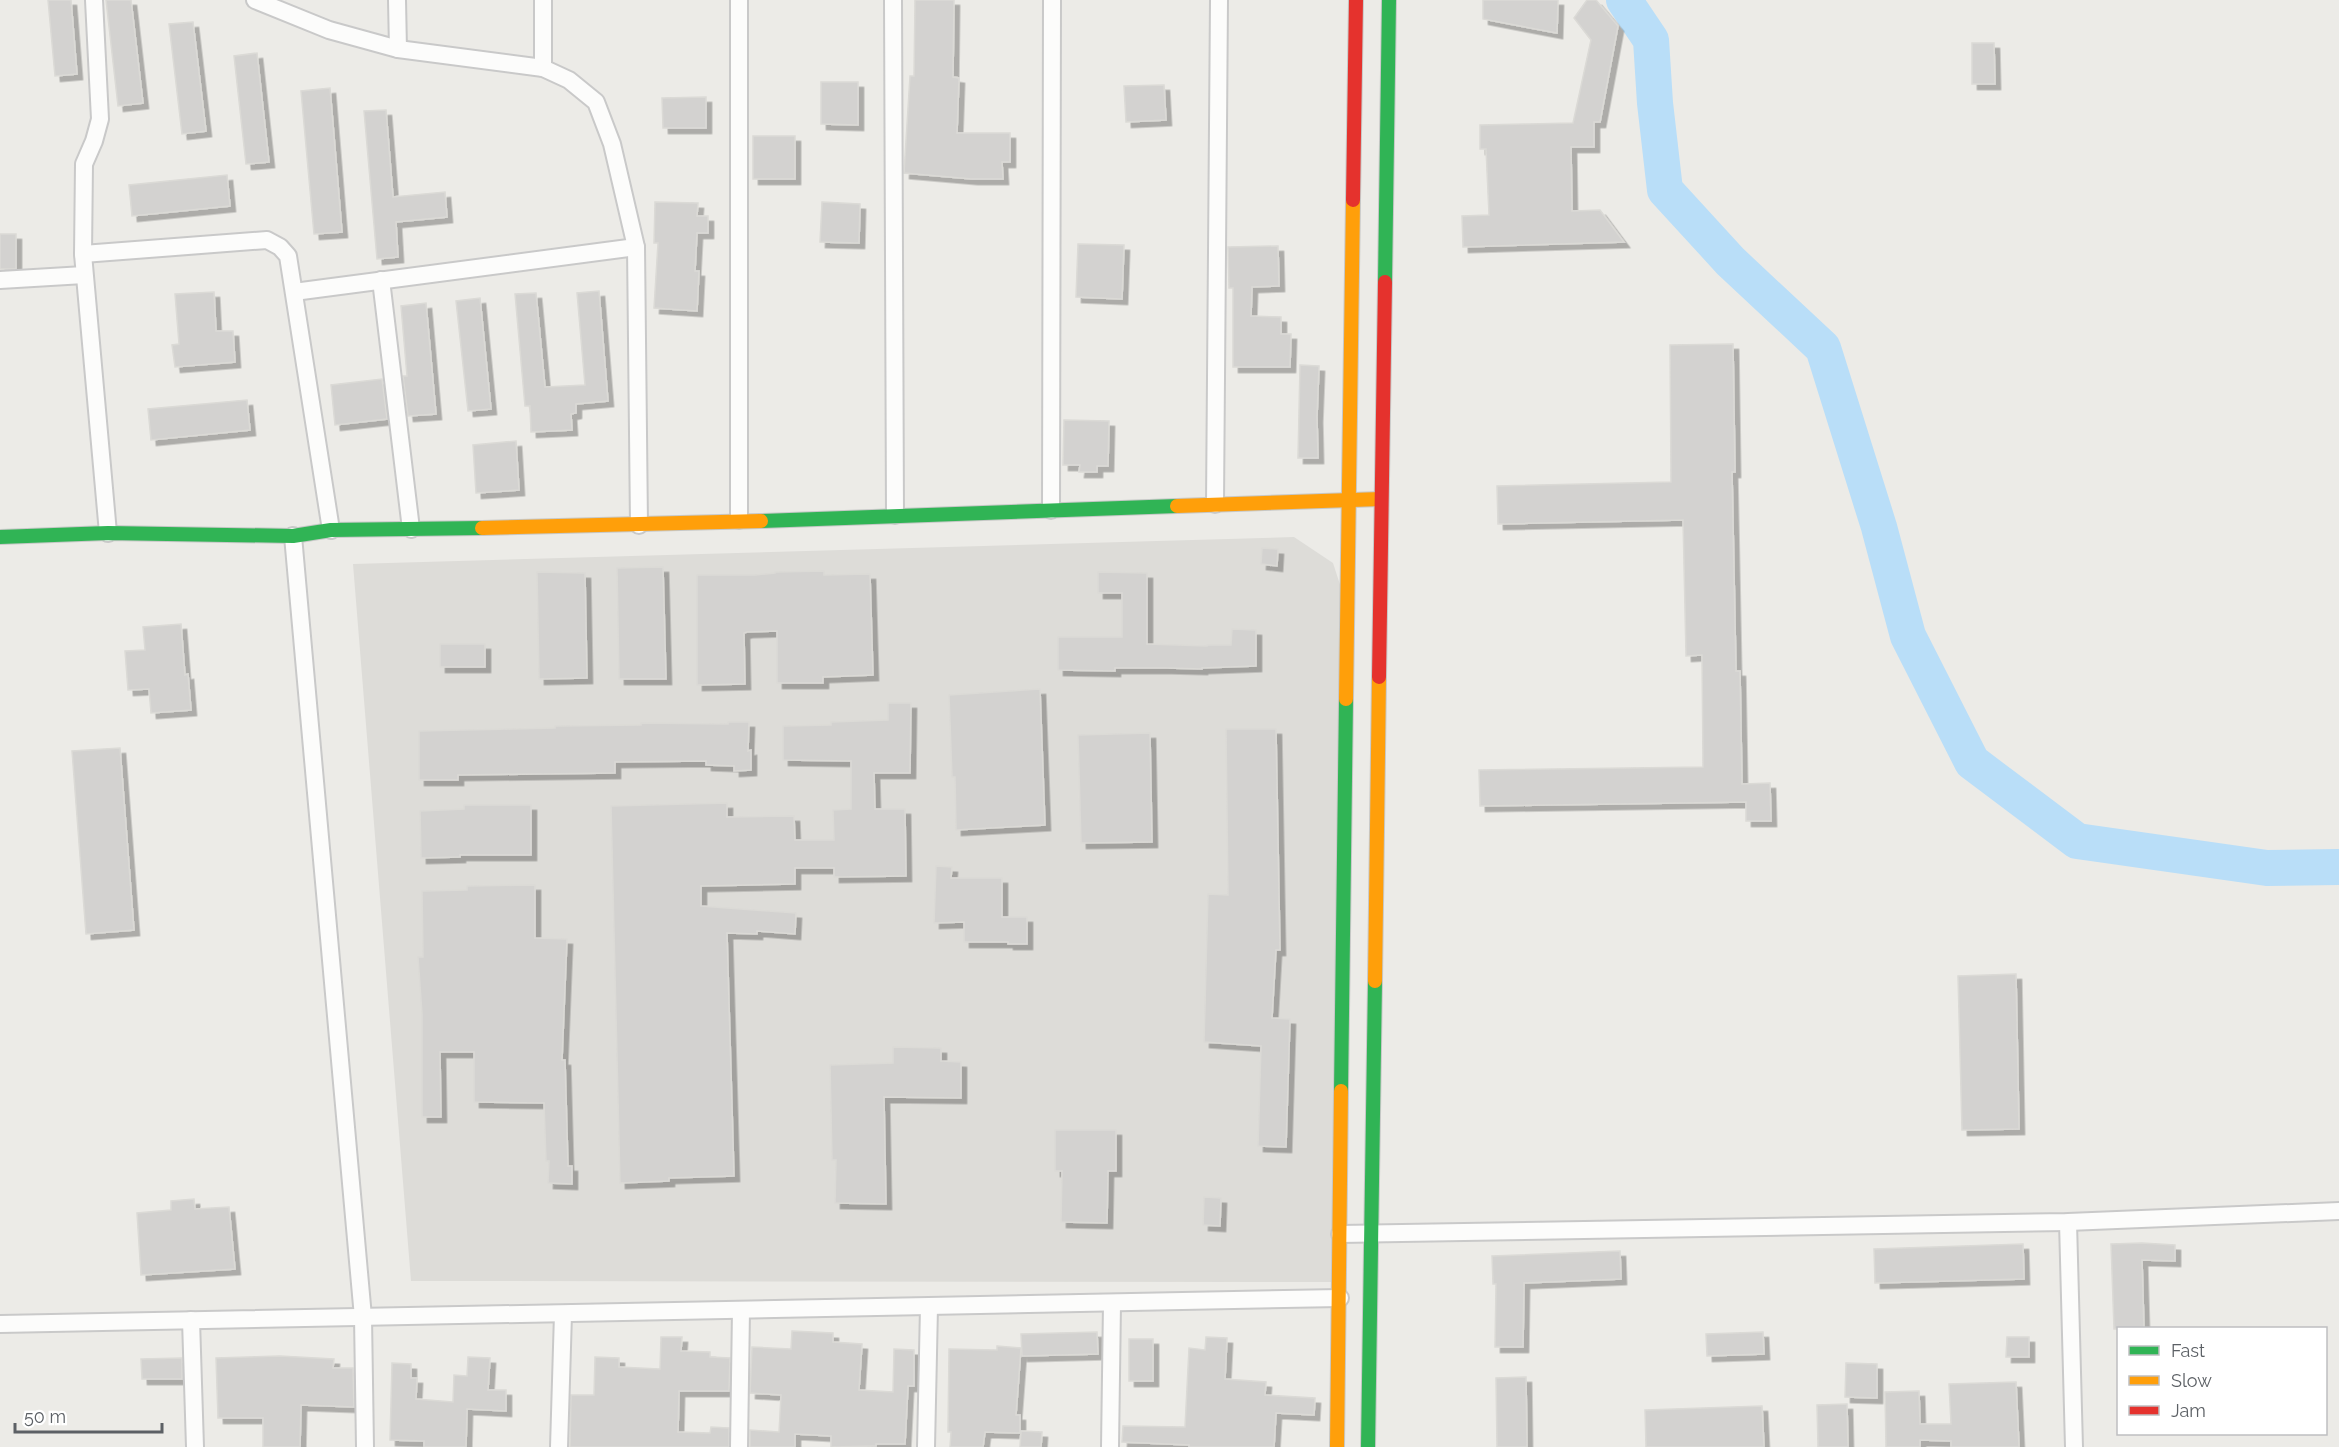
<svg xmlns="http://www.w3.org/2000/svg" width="2339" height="1447" font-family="Raleway,sans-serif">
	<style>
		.industrial { fill: #dddcd8 }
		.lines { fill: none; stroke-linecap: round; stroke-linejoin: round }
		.river { stroke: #b9def8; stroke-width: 36 }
		.building { fill: #d3d2d0; stroke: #dbdad6; stroke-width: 1.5; filter: url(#shadow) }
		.street-casing { stroke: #c9c9c9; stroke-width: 20 }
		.fast-casing { stroke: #c7c8c7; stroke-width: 16 }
		.slow-casing { stroke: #c7c8c7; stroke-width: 16 }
		.jam-casing { stroke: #c7c8c7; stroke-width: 16 }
		.street { stroke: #fcfcfb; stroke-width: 16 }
		.fast { stroke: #30b455; stroke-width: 14 }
		.slow { stroke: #ff9f0a; stroke-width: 14 }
		.jam { stroke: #e5322d; stroke-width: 14 }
	</style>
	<defs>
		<filter id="shadow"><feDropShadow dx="5.5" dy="5.5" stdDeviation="0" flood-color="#0004"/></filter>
	</defs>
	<rect width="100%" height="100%" fill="#ecebe7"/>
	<polygon class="industrial" points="1294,537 1333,563 1344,597 1333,1282 411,1281 353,564"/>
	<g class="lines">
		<polyline class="river" points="1624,0 1651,40 1655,103 1665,190 1730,261 1823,348 1879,527 1908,636 1972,762 2077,841 2267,868 2339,867"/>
	</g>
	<g class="building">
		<polygon points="48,0 71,0 77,74 55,76"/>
		<polygon points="106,0 131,0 143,103 118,106"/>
		<polygon points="915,0 954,0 953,77 959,78 957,133 1010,133 1010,162 1002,162 1003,179 972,179 904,173 910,76 914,76"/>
		<polygon points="1483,0 1558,0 1557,33 1483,19"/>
		<polygon points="1587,0 1596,0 1618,26 1600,122 1594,122 1594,147 1571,147 1572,211 1600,210 1624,242 1463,247 1462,216 1489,215 1486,149 1480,149 1480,125 1573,123 1591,40 1574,18"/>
		<polygon points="193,22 206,131 182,134 169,24"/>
		<polygon points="1972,43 1994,43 1995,84 1972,84"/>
		<polygon points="257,53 269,162 246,164 234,56"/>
		<polygon points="821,82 858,82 858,125 821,124"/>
		<polygon points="1164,85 1166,120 1126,122 1124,86"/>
		<polygon points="330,88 342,232 314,234 301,91"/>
		<polygon points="706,97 706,128 663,128 662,98"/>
		<polygon points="386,110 393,197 445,192 447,217 396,222 398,257 377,259 364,111"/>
		<rect x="753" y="136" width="42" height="43"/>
		<polygon points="227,175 230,206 132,216 129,185"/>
		<polygon points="655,202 698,203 697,216 708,216 708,233 697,233 695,271 699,271 697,311 654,308 658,243 654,243"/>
		<polygon points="822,202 860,204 859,243 820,242"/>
		<rect x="0" y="234" width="16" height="35"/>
		<polygon points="1078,244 1124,245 1122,299 1076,297"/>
		<polygon points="1278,246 1279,286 1252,287 1251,316 1281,317 1281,334 1291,334 1290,367 1233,367 1233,288 1229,288 1228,247"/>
		<polygon points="599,291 608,401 576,404 576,413 571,414 572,430 531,432 530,406 525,406 515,294 536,293 545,387 585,385 577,293"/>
		<polygon points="214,292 216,331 233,331 235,362 175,367 172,345 179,344 175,294"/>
		<polygon points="480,298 491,409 468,411 456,301"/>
		<polygon points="426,303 436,414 408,416 403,376 407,376 401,306"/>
		<polygon points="1733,344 1735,472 1732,472 1736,671 1740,671 1742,784 1770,783 1771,821 1746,821 1746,802 1480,806 1479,770 1703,767 1702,655 1686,656 1683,520 1498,524 1497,486 1671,482 1670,345"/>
		<polygon points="1300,365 1319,366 1317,417 1318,458 1298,458"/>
		<polygon points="382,379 387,419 335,425 331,385"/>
		<polygon points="247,400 250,430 151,440 148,409"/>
		<polygon points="1064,420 1109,421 1108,466 1097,466 1097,472 1079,472 1080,465 1063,465"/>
		<polygon points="516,441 519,490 476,493 473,445"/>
		<polygon points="1262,548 1278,549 1277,566 1261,564"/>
		<polygon points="663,567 666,679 619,679 617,568"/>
		<polygon points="824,571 824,575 870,574 873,675 823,677 823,683 777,683 777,631 747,632 744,633 745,684 697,685 697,575 755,575 775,573 775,572"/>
		<polygon points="537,572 585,573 587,678 539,679"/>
		<polygon points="1098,572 1147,573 1147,644 1207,646 1207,645 1231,645 1232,629 1256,630 1256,666 1202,668 1202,669 1166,668 1115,668 1115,671 1058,670 1058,637 1122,637 1122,593 1098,593"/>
		<polygon points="181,624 185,675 188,674 191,710 151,713 149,689 128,690 125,651 145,650 143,627"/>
		<rect x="440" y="644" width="45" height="23"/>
		<polygon points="1040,689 1045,825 956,830 955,777 952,777 949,695"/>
		<polygon points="888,703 911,703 910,773 874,773 875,809 905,809 906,876 834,877 834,868 795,868 795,884 701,886 701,906 796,913 795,934 757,931 757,934 727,933 734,1176 669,1178 669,1181 620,1183 611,806 727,803 727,817 794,816 795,840 834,840 833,810 851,809 851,761 783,760 783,726 831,725 831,722 888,720"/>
		<polygon points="728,722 749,722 748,751 751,750 751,770 734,771 734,766 706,765 706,761 615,762 615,773 458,775 458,780 419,780 419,731 555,728 555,726 641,725 641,723 728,724"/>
		<polygon points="1226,729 1276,729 1280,950 1276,950 1272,1018 1290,1019 1286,1147 1258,1146 1261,1046 1204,1042 1208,894 1228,895"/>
		<polygon points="1150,733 1152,842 1081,843 1078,735"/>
		<polygon points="120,748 134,930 86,934 72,751"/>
		<polygon points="464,805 531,805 531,855 460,855 460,857 421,858 420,811 464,809"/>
		<polygon points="936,866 952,867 951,878 1002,878 1002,917 1027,917 1027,944 1008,944 1008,942 964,942 964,922 934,923"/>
		<polygon points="535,885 535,938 567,939 562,1060 565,1060 568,1166 572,1166 572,1184 548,1183 549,1161 546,1161 544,1103 474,1102 474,1052 440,1052 441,1117 422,1117 422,1014 418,957 423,957 422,891 467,890 467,886"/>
		<polygon points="2016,974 2019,1129 1962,1130 1958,976"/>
		<polygon points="893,1047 941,1048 941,1061 961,1062 961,1098 884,1097 886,1204 835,1203 836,1160 832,1160 830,1065 893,1063"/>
		<polygon points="1055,1130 1116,1130 1116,1171 1108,1171 1107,1223 1061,1222 1062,1171 1055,1171"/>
		<polygon points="1204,1197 1221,1198 1220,1226 1203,1225"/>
		<polygon points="194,1199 195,1209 229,1207 235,1269 141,1275 137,1213 171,1210 171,1201"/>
		<polygon points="2142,1243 2175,1245 2175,1261 2142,1260 2144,1329 2114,1329 2111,1244"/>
		<polygon points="2023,1244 2024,1279 1875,1283 1874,1249"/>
		<polygon points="1620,1251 1621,1279 1524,1283 1523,1347 1495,1347 1496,1284 1493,1284 1492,1256"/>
		<polygon points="792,1331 833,1333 833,1342 862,1344 859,1390 893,1392 894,1349 914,1350 914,1386 908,1386 905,1444 876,1444 876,1446 831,1447 831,1436 795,1434 795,1447 750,1447 750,1430 779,1432 781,1395 750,1393 752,1347 791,1349"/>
		<polygon points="1097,1332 1098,1354 1022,1356 1021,1334"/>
		<polygon points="1763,1332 1764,1354 1707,1356 1706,1334"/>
		<polygon points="661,1337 682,1337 681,1351 710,1352 710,1357 730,1358 729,1391 679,1391 678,1432 710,1433 711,1427 729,1428 729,1447 570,1447 571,1395 594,1395 595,1357 619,1358 619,1367 660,1369"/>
		<polygon points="1206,1337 1227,1338 1225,1379 1266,1382 1265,1395 1315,1398 1314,1415 1276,1413 1274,1447 1189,1447 1189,1445 1122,1442 1123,1426 1185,1427 1189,1348 1205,1350"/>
		<polygon points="2007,1337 2029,1337 2029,1357 2006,1357"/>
		<rect x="1129" y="1339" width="24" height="42"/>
		<polygon points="997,1346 1021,1348 1016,1415 1020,1415 1020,1433 985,1432 983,1447 950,1447 951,1432 948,1432 949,1349 997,1350"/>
		<polygon points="280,1356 334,1359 333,1368 353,1368 354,1407 301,1405 300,1447 263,1447 263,1418 218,1418 216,1358"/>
		<polygon points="468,1357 490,1358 488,1390 506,1390 506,1411 467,1409 466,1447 424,1447 424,1441 390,1440 392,1363 411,1364 411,1378 417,1378 416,1399 453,1402 454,1375 467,1376"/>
		<polygon points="182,1358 182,1379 142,1379 141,1359"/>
		<polygon points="1846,1363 1877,1364 1877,1398 1845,1397"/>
		<polygon points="1526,1377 1527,1447 1497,1447 1496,1378"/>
		<polygon points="2016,1382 2019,1447 1951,1447 1951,1441 1920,1440 1920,1447 1886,1447 1885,1392 1919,1391 1920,1424 1951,1424 1949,1384"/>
		<polygon points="1847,1404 1848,1447 1818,1447 1817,1405"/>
		<polygon points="1762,1406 1764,1447 1646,1447 1645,1410"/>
		<polygon points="1021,1431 1042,1432 1041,1447 1020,1447"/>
	</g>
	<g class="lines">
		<g class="street-casing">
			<g id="street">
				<polyline points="94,0 100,119 94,141 84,164 83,254 108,533"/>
				<polyline points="255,0 329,30 398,49 543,68 569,80 596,102 612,144 636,247 639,525"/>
				<polyline points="397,0 398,49"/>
				<polyline points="739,0 739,520"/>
				<polyline points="893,0 895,515"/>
				<polyline points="543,68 543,0"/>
				<polyline points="83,254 267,240 280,247 288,256 331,530"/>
				<polyline points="0,280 84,275"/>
				<polyline points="381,280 411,529"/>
				<polyline points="294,292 636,247"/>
				<polyline points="1215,504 1219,0"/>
				<polyline points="1051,510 1052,0"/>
				<polyline points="293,536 363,1317 365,1447"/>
				<polyline points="2068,1222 2074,1447"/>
				<polyline points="1340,1234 2068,1222 2339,1211"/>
				<polyline points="191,1320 195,1447"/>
				<polyline points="0,1324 1340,1298"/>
				<polyline points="559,1447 563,1314"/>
				<polyline points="739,1447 741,1310"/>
				<polyline points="926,1447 929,1307"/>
				<polyline points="1110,1447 1112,1304"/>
			</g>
		</g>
		<g class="fast-casing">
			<g id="fast">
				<polyline points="1385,282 1389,0"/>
				<polyline points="761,521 1177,506"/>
				<polyline points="0,537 108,533 293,536 331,530 482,528"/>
				<polyline points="1341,1091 1346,699"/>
				<polyline points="1368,1447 1375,981"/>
			</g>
		</g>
		<g class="slow-casing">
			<g id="slow">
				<polyline points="1177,506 1381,499"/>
				<polyline points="482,528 761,521"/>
				<polyline points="1346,699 1353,200"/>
				<polyline points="1375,981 1379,677"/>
				<polyline points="1337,1447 1341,1091"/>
			</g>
		</g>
		<g class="jam-casing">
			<g id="jam">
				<polyline points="1353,200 1356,0"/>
				<polyline points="1379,677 1385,282"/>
			</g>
		</g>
		<use href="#street" class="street"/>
		<use href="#fast" class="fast"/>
		<use href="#slow" class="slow"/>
		<use href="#jam" class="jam"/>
	</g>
	<rect x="2117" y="1327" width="210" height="108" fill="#ffffff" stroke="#bebfc1" stroke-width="1.5"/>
	<rect x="2129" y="1346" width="30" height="9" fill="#30b455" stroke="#bebfc1" stroke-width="1.5"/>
	<text x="2171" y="1357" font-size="18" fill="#5c6065">Fast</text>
	<rect x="2129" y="1376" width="30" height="9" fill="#ff9f0a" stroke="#bebfc1" stroke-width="1.5"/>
	<text x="2171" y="1387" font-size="18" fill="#5c6065">Slow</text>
	<rect x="2129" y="1406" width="30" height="9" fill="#e5322d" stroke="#bebfc1" stroke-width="1.5"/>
	<text x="2171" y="1417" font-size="18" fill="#5c6065">Jam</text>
	<path d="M15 1423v9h147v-9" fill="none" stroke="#5c6065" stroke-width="3"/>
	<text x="24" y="1423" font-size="18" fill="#5c6065" stroke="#ffffff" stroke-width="4.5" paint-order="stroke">50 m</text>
</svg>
